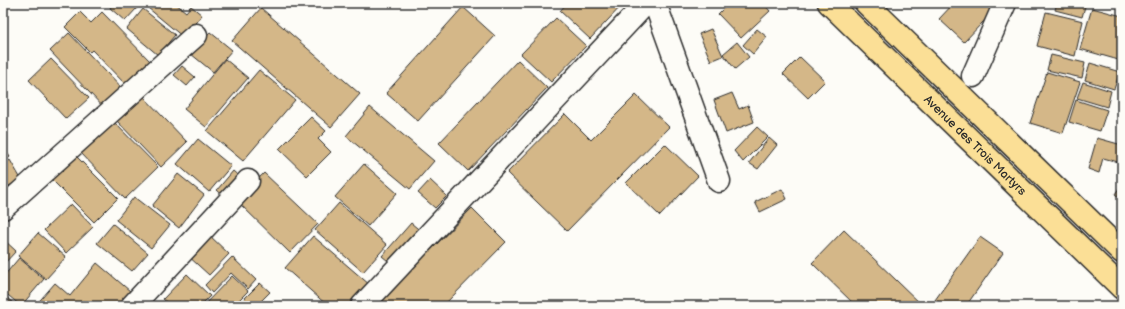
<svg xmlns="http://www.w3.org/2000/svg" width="1125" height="309" font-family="'Balsamiq Sans',sans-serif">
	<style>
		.building { fill: #d4b788; stroke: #2b2b2b }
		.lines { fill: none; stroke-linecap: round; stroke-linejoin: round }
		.minor-casing { stroke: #2b2b2b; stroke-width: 25 }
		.highway-casing { stroke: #2b2b2b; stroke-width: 25 }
		.minor { stroke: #fdfcf7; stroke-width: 22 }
		.highway { stroke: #fbdf96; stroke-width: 22 }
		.labels { text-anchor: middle; stroke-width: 4; stroke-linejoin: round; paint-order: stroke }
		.street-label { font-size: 12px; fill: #2b2b2b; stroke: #fdfcf7 }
	</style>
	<rect width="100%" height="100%" fill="#fdfcf7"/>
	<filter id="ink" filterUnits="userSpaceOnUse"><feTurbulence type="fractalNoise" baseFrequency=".025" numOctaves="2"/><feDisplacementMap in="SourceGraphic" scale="8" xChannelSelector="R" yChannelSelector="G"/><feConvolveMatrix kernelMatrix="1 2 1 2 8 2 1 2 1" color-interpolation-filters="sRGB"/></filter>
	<g filter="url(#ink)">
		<g class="building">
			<polygon points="113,3 130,3 137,8 125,21 110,8"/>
			<polygon points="142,3 175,3 186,12 191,6 202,15 183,37"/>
			<polygon points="567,3 624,3 590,39 560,11"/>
			<polygon points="729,3 763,3 770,11 741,38 718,14"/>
			<polygon points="954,3 999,3 1000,4 964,42 939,19"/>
			<polygon points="1057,3 1086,3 1082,17 1055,10"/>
			<polygon points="463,7 495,36 418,121 386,93"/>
			<polygon points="261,8 360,94 331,127 232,41"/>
			<polygon points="1092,8 1122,16 1122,61 1080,49"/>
			<polygon points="143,9 175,35 158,55 127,29"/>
			<polygon points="80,12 91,23 102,12 152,63 128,87 92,50 90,52 65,27"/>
			<polygon points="1046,12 1083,21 1075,56 1037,46"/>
			<polygon points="556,18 586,46 551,82 521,54"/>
			<polygon points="711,29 723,56 711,61 699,34"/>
			<polygon points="757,29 767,37 753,54 743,45"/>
			<polygon points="210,32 232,50 213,72 191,54"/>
			<polygon points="69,33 126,93 107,111 50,51"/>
			<polygon points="737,42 749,57 735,69 723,54"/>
			<polygon points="1051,55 1085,63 1082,78 1047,70"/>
			<polygon points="800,57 825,81 808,98 783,74"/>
			<polygon points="51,59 89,98 66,119 29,80"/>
			<polygon points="225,59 248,78 206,127 184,109"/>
			<polygon points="518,60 547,88 468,171 439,143"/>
			<polygon points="1090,63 1120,72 1114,89 1085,80"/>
			<polygon points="182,66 195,77 187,86 174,75"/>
			<polygon points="259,70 295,100 243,161 207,131"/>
			<polygon points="1047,72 1080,82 1063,133 1030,123"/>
			<polygon points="1083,82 1111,91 1107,107 1077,98"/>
			<polygon points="732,93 739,109 748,105 754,122 726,133 714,100"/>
			<polygon points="636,95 669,127 567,231 507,173 565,114 591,140"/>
			<polygon points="143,96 187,142 161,167 117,121"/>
			<polygon points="1076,100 1107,110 1100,131 1069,122"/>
			<polygon points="370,107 434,161 410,189 346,136"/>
			<polygon points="311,117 326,131 318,139 331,152 307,176 279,149"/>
			<polygon points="113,121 158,167 125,199 80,152"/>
			<polygon points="757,127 768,137 743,162 734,151"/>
			<polygon points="769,138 777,145 758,169 749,163"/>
			<polygon points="1097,138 1122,145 1122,163 1103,158 1099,173 1088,169"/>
			<polygon points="198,139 231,166 209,192 177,164"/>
			<polygon points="665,144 698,176 660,216 626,183"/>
			<polygon points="3,147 10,157 3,161"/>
			<polygon points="74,154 118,198 94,222 50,178"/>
			<polygon points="10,160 21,179 7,187 3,181 3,165"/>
			<polygon points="364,164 397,193 368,226 335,197"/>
			<polygon points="233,171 243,180 227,199 217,190"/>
			<polygon points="264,173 318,224 290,253 237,201"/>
			<polygon points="178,174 204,195 179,228 152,206"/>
			<polygon points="430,180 447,196 435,208 418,193"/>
			<polygon points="1122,184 1122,200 1115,194"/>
			<polygon points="782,189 787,199 760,212 755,202"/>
			<polygon points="134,197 170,225 151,248 116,220"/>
			<polygon points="339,203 387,245 363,272 315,230"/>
			<polygon points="71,204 93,227 66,253 44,230"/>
			<polygon points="472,208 506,242 443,306 376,306"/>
			<polygon points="411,223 423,233 394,266 382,256"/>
			<polygon points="113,224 148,253 132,271 97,243"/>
			<polygon points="844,230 923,306 856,306 812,263"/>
			<polygon points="38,233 66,257 46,279 18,256"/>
			<polygon points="208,234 229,254 209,275 187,255"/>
			<polygon points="313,236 370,285 351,306 328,306 285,268"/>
			<polygon points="980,237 1003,253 966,306 944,306 935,300"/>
			<polygon points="3,239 16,251 3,265"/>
			<polygon points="232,257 256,280 248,289 231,273 212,293 205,285"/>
			<polygon points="19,258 44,279 21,306 3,291 3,277"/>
			<polygon points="97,263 130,291 117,306 35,306 55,283 70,296"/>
			<polygon points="187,274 210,296 200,306 171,306 163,299"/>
			<polygon points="232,276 248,291 233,306 203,306"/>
			<polygon points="260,283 270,292 256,306 237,306"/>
			<polygon points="3,294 15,305 14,306 3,306"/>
		</g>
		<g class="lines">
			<g class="minor-casing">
				<g id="minor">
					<polyline points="655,3 719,181"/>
					<polyline points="973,76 1005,3"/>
					<polyline points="3,208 196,35"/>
					<polyline points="132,306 248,181"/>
					<polyline points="362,306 646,3"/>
				</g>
			</g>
			<g class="highway-casing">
				<g id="highway">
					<path id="s1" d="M829 3 1122 288"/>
					<polyline points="866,3 1122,252"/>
				</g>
			</g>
			<use href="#minor" class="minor"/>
			<use href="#highway" class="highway"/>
		</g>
	</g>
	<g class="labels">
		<g class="street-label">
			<text dy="4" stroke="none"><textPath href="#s1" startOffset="204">Avenue des Trois Martyrs</textPath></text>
		</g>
	</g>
	<rect width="1125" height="309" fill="none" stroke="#fdfcf7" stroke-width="16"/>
	<rect x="8" y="8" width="1109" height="293" fill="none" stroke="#2b2b2b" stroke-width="1.5" filter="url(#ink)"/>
</svg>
